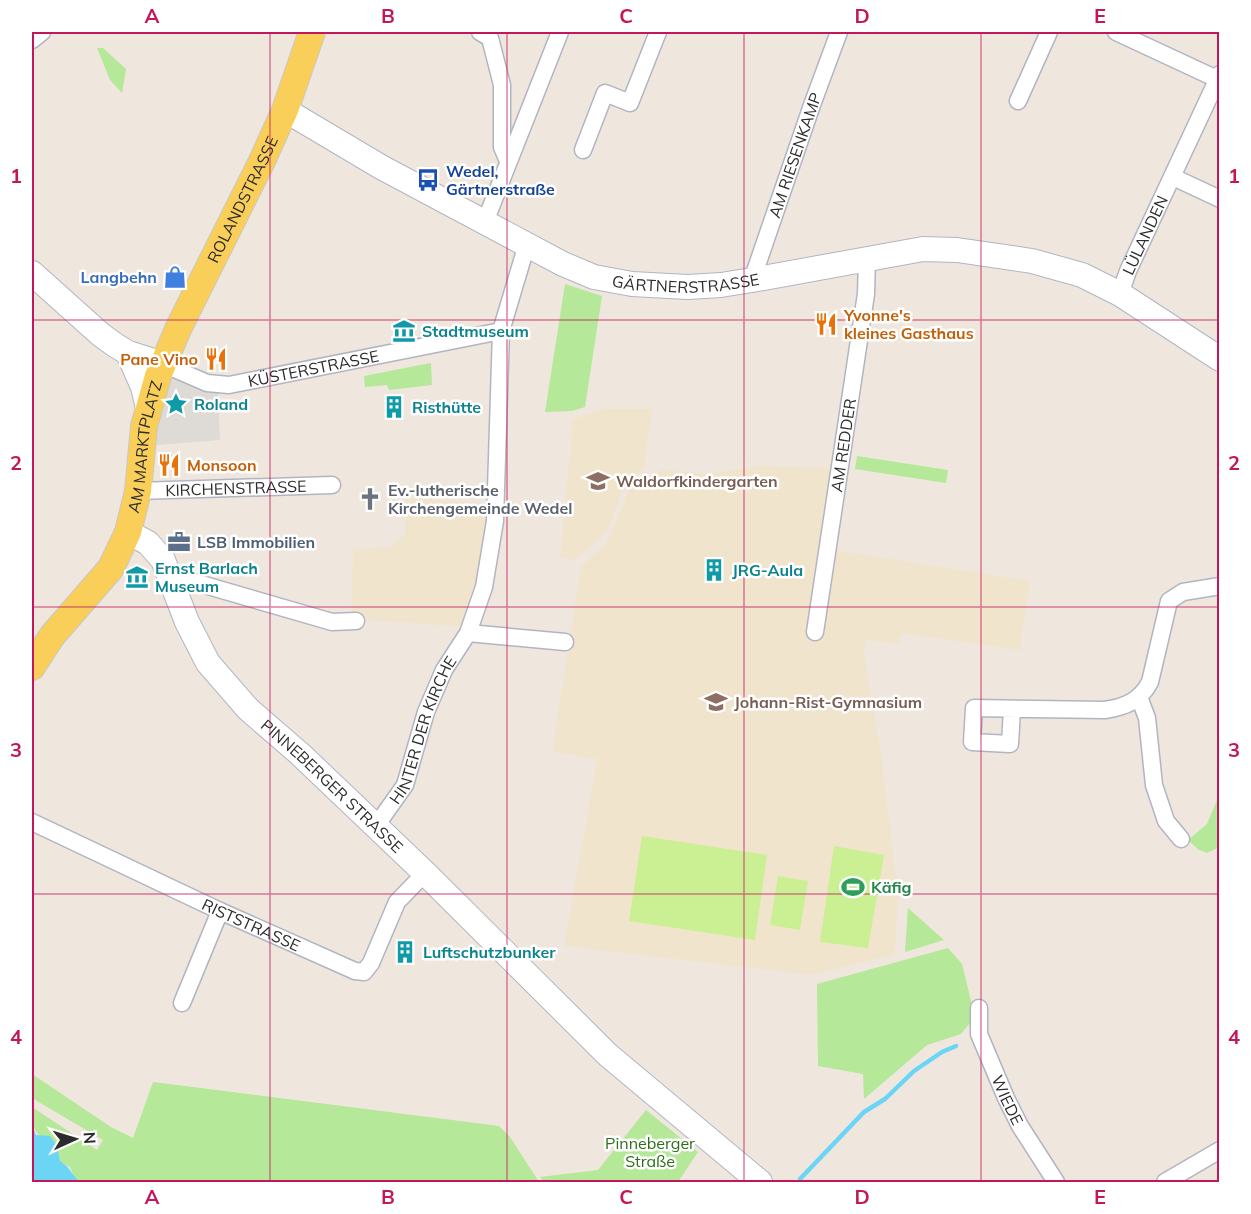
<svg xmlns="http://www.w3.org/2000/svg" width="1251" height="1214" font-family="Mulish,sans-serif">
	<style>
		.education { fill: #f1e4cd }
		.green { fill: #b5e898 }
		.pitch { fill: #cbf093 }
		.plaza { fill: #dedad5 }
		.water { fill: #6cd5f6 }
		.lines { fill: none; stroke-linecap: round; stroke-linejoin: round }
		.stream { stroke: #6cd5f6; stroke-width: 4.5 }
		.street-casing { stroke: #b2b5c1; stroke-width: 19 }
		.secondary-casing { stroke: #b2b5c1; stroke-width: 26 }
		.primary-casing { stroke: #c8c8c8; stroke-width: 28 }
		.street { stroke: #fff; stroke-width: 16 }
		.secondary { stroke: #fff; stroke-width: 24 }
		.primary { stroke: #f9cf59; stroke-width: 26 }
		.grid { fill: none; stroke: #c2185b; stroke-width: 1.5; stroke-opacity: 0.55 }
		.labels { text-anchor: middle; stroke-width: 5; stroke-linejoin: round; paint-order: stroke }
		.street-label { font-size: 16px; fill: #2c2c2c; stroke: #fff }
		.transit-label { font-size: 16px; font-weight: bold; fill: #164399; stroke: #fff; text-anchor: start }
		.shop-label { font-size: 16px; font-weight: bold; fill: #366cbe; stroke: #fff; text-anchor: end }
		.food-label { font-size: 16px; font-weight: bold; fill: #c56008; stroke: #fff; text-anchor: start }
		.culture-label { font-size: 16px; font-weight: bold; fill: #0d838f; stroke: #fff; text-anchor: start }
		.education-label { font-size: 16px; font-weight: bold; fill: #785e54; stroke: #fff; text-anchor: start }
		.worship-label { font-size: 16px; font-weight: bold; fill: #5b616d; stroke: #fff; text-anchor: start }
		.service-label { font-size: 16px; font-weight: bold; fill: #4e5e75; stroke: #fff; text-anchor: start }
		.leisure-label { font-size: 16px; font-weight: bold; fill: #27864d; stroke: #fff; text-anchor: start }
		.park-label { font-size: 16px; fill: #2b6f16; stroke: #fff }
		.neatline { fill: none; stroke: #c2185b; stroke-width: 2 }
		.grid-label { font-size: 20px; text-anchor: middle; font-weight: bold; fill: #c2185b }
	</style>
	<rect width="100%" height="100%" fill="#efe7de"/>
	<g class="education">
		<polygon points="603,409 652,409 644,469 633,476 623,487 609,528 604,535 574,560 560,557 573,419"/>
		<polygon points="758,466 833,468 821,548 1030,581 1020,650 901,633 899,644 866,640 864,653 881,752 898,896 895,954 811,975 564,946 597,759 552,752 581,567 607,542 629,490 642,479 662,470 709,474"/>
		<polygon points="405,497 488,504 489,519 467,627 351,619 353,549 391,547 406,533"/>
	</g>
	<g class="green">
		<polygon points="97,48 103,48 126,69 122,93 110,80"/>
		<polygon points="565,284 602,296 585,407 572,411 545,412"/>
		<polygon points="431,363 432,385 389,390 387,385 365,387 364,376"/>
		<polygon points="857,456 948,470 946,483 855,469"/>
		<polygon points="1219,795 1219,847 1207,853 1199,850 1188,840 1207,824"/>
		<polygon points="908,908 944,940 905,952"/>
		<polygon points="948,948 962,964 973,1009 970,1023 961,1034 927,1045 864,1099 863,1074 818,1066 817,984"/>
		<path d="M32 1074 111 1127 133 1138 153 1082 499 1126 510 1137 539 1182H100L99 1180 94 1182H81L75 1179 70 1167 60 1162 57 1146C35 1134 32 1133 32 1107L97 1150 103 1140 32 1098Z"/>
		<polygon points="646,1110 698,1152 678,1182 544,1182 540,1177 598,1170"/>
	</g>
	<g class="pitch">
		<polygon points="642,836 767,855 755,940 629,921"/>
		<polygon points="834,846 884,855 868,948 820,942"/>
		<polygon points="778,876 808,881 800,930 770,925"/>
	</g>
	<polygon class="plaza" points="171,373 218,392 220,440 156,445 160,405"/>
	<path class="water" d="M32 1125 36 1135 50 1136 57 1146 60 1161C72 1168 71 1176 81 1182H32Z"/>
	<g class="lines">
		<polyline class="stream" points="800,1179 864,1112 885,1099 914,1071 942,1052 956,1046"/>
		<g class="street-casing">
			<g id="street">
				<polyline points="480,32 490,38 502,85 502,147 508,161"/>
				<polyline points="1116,32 1217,79"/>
				<polyline points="32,40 42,32"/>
				<polyline points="1018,101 1049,32"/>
				<polyline points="583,150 605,93 630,103 658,32"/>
				<polyline points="1173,177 1220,199"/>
				<polyline points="485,222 560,32"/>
				<path id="s1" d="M752 280 812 105 839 32"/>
				<path id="s2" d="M1120 294 1128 271 1220 74"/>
				<path id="s3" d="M163 364 207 383 229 385 501 331"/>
				<path id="s4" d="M138 491 332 485"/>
				<polyline points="170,575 332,622 356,621"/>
				<path id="s5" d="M815 632 866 294 867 258"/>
				<polyline points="468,633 565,642"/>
				<polyline points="1139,697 1147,718 1154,785 1166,821 1181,839"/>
				<path d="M1012 709 1010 744 972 742 974 708 1105 710C1125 707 1140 701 1150 682L1169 601 1183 592 1220 586"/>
				<path id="s6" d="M32 822 220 911 355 971 364 972 371 963 397 902 425 873"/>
				<path id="s7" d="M376 826 405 785 426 712 444 670 468 633 484 587 495 521 501 331 527 244"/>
				<polyline points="182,1003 220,911"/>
				<path id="s8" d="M979 1008V1034L1006 1098 1020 1126 1056 1182"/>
				<polyline points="1165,1182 1220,1150"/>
			</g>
		</g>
		<g class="secondary-casing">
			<g id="secondary">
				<path id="s9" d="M285 110 381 167 563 264 594 277 632 284 688 287 721 285 752 280 923 249 957 250 1032 261 1082 275 1120 294 1220 359"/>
				<polyline points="32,273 100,334 115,345 128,353 163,364"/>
				<polyline points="128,353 143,387 148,408"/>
				<path id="s10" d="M128 532 148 543 163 560 187 622 208 663 248 709 300 754 425 873 608 1055 760 1182"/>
			</g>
		</g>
		<g class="primary-casing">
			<g id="primary">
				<path id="s11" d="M32 667 52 636 111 568 128 532 138 491 144 426 158 376 179 327 262 161 285 110 312 32"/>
			</g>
		</g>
		<use href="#street" class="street"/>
		<use href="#secondary" class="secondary"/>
		<use href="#primary" class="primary"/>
	</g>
	<path class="grid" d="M270 32V1182M507 32V1182M744 32V1182M981 32V1182M32 320H1220M32 607H1220M32 894H1220"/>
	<defs>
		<g id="bus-bare" transform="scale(1.8)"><path d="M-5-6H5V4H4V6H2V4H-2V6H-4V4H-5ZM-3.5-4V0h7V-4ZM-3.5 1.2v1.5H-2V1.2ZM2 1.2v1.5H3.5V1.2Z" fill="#1a4fb4" stroke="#fff" stroke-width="2.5" paint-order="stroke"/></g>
		<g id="shop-bare" transform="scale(1.8)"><path d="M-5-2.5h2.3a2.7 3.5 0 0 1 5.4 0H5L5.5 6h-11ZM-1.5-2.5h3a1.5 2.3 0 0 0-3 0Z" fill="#3f7fe0" stroke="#fff" stroke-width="2.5" paint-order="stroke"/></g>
		<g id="restaurant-bare" transform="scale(1.8)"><path d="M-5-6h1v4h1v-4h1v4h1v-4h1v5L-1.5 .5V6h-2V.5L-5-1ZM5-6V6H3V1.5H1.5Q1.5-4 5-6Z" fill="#e8710a" stroke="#fff" stroke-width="2.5" paint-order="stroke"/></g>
		<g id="museum-bare" transform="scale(1.8)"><path d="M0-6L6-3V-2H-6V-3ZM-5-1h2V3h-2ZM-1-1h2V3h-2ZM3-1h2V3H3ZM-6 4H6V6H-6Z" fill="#0f9aa8" stroke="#fff" stroke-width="2.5" paint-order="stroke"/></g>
		<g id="sight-bare" transform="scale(1.8)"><path d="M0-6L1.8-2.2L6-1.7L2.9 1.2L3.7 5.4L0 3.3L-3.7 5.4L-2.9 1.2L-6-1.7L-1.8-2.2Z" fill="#0f9aa8" stroke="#fff" stroke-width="2.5" paint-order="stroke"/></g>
		<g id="building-bare" transform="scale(1.8)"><path d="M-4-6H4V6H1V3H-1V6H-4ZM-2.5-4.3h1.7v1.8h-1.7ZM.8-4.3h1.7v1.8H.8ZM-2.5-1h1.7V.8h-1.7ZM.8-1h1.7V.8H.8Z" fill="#0f9aa8" stroke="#fff" stroke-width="2.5" paint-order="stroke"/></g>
		<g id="school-bare" transform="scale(1.8)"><path d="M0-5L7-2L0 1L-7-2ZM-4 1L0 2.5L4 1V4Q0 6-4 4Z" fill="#8d6e63" stroke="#fff" stroke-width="2.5" paint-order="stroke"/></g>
		<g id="church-bare" transform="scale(1.8)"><path d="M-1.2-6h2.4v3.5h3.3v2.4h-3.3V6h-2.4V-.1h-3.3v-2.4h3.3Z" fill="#6b7280" stroke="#fff" stroke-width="2.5" paint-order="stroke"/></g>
		<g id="office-bare" transform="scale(1.8)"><path d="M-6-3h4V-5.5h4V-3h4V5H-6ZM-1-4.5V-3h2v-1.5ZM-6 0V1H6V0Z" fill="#5c6f8a" stroke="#fff" stroke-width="2.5" paint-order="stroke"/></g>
		<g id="stadium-bare" transform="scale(1.8)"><path d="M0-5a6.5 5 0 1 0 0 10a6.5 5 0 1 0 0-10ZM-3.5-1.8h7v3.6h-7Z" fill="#2e9e5b" stroke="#fff" stroke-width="2.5" paint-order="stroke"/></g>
	</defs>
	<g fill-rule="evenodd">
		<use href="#bus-bare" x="428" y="180"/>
		<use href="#shop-bare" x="175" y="277"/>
		<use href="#restaurant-bare" x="826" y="324"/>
		<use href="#museum-bare" x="404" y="331"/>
		<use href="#restaurant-bare" x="216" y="359"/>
		<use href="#sight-bare" x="176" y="404"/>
		<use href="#building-bare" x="394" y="407"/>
		<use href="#restaurant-bare" x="169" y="465"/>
		<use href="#school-bare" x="598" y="481"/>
		<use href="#church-bare" x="370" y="499"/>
		<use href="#office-bare" x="179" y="542"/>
		<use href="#building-bare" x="714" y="570"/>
		<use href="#museum-bare" x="137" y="577"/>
		<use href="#school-bare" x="716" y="702"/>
		<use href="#stadium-bare" x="853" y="887"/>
		<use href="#building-bare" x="405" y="952"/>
	</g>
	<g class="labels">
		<g class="street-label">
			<text dy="6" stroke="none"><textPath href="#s1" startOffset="132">AM RIESENKAMP</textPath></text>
			<text dy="6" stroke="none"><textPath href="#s11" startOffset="522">ROLANDSTRASSE</textPath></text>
			<text dy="6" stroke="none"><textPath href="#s2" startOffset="64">LÜLANDEN</textPath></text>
			<text dy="6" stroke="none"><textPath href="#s9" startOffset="444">GÄRTNERSTRASSE</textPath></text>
			<text dy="6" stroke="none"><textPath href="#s3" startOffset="156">KÜSTERSTRASSE</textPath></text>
			<text dy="6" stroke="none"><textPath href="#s5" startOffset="189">AM REDDER</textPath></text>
			<text dy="6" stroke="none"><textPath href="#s11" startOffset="254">AM MARKTPLATZ</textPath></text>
			<text dy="6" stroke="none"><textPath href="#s4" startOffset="98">KIRCHENSTRASSE</textPath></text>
			<text dy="6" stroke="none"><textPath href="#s7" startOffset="108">HINTER DER KIRCHE</textPath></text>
			<text dy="6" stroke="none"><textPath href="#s10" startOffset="333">PINNEBERGER STRASSE</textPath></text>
			<text dy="6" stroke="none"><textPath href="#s6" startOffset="242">RISTSTRASSE</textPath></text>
			<text dy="6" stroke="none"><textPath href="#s8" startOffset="98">WIEDE</textPath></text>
		</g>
		<g class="transit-label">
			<text x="446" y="177">Wedel,<tspan x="446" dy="18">Gärtnerstraße</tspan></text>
		</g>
		<g class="shop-label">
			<text x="157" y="283">Langbehn</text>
		</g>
		<g class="food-label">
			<text x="844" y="321">Yvonne's<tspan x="844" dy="18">kleines Gasthaus</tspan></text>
			<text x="198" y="365" text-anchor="end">Pane Vino</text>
			<text x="187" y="471">Monsoon</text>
		</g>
		<g class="culture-label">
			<text x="422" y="337">Stadtmuseum</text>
			<text x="194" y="410">Roland</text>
			<text x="412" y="413">Risthütte</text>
			<text x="155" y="574">Ernst Barlach<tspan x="155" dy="18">Museum</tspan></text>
			<text x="732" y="576">JRG-Aula</text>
			<text x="423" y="958">Luftschutzbunker</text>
		</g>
		<g class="education-label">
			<text x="616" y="487">Waldorfkindergarten</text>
			<text x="734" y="708">Johann-Rist-Gymnasium</text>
		</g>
		<g class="worship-label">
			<text x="388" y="496">Ev.-lutherische<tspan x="388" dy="18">Kirchengemeinde Wedel</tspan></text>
		</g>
		<g class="service-label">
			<text x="197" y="548">LSB Immobilien</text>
		</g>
		<g class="leisure-label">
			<text x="871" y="893">Käfig</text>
		</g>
		<g class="park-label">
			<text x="650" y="1149">Pinneberger<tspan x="650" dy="18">Straße</tspan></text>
		</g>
	</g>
	<rect width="1251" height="1214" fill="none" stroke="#ffffff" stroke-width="66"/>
	<g transform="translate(75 1139) rotate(86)" stroke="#ffffff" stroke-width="4.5" paint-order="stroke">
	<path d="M0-4.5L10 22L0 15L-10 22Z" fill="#2c2c2c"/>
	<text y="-9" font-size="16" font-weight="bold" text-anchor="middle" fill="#2c2c2c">N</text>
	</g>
	<rect x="33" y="33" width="1185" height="1148" class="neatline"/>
	<g class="grid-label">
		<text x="152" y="23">A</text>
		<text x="388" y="23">B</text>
		<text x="626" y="23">C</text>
		<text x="862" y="23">D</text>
		<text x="1100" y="23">E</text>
		<text x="16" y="183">1</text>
		<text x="1234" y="183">1</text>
		<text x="16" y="470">2</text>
		<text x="1234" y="470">2</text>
		<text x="16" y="757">3</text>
		<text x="1234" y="757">3</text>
		<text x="16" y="1044">4</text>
		<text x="1234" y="1044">4</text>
		<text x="152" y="1204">A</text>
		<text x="388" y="1204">B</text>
		<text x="626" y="1204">C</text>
		<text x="862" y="1204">D</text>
		<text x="1100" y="1204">E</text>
	</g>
</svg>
